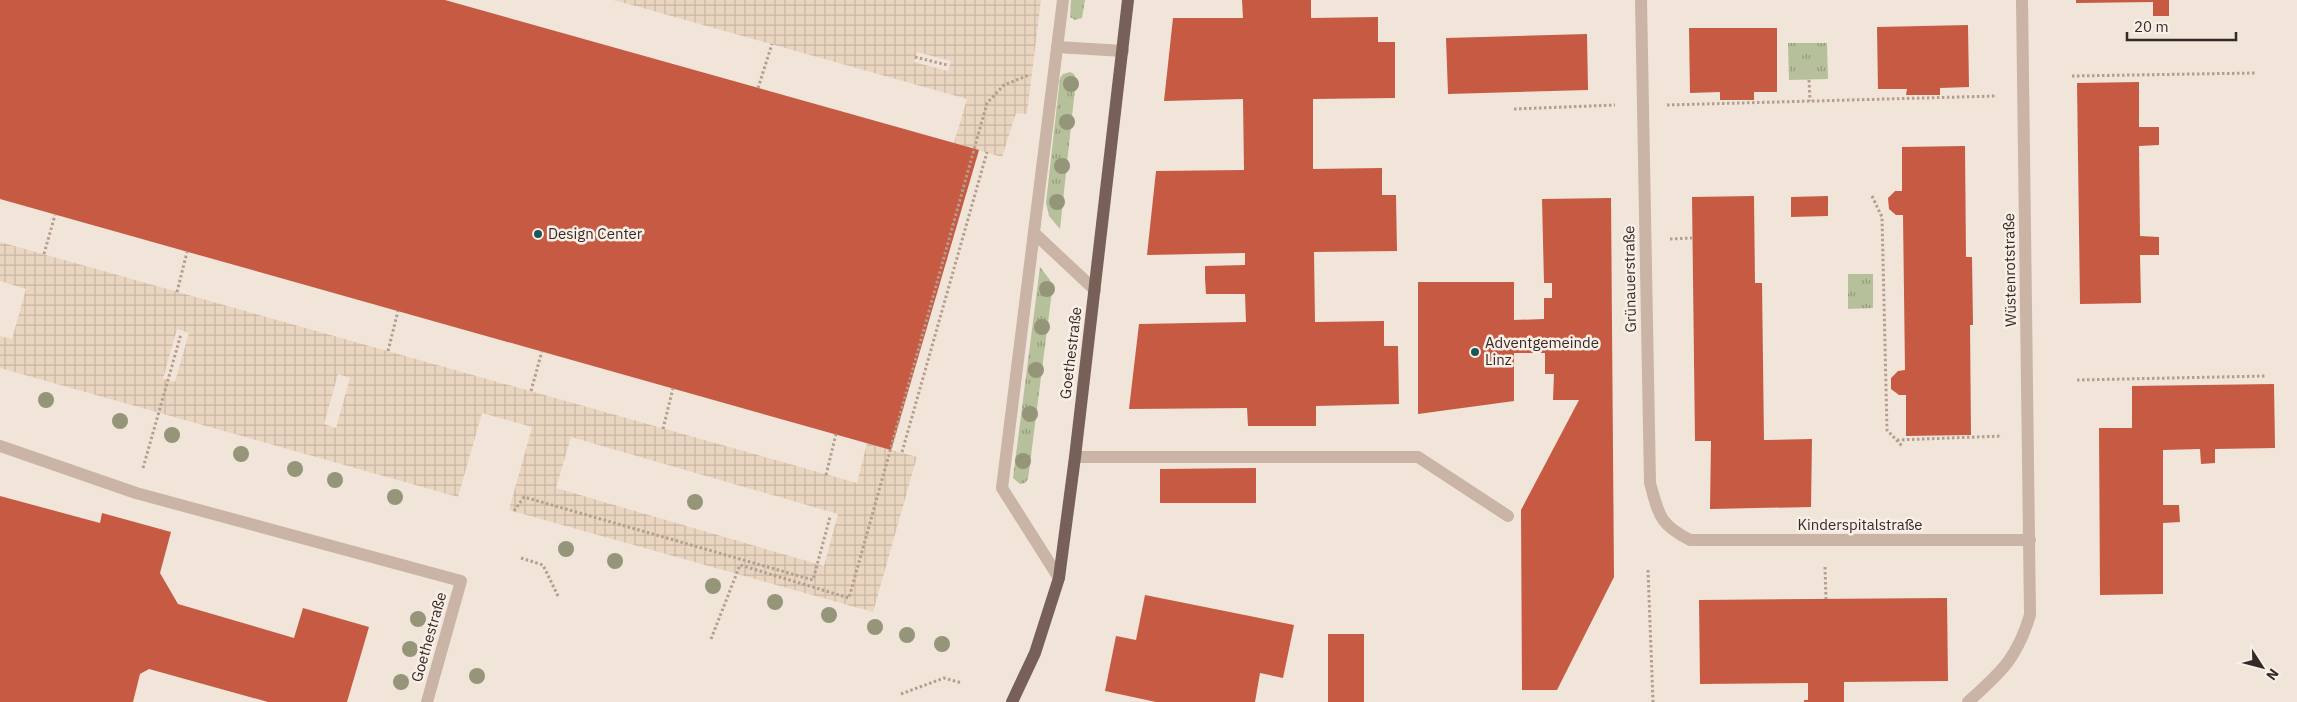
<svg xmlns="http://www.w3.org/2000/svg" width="2297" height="702" font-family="'IBM Plex Sans',sans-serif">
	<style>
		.grass { fill: url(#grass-tufts) }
		.plaza { fill: url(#plaza-grid); fill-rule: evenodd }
		.building { fill: #c65a43 }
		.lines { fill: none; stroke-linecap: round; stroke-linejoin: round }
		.path { stroke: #b59e90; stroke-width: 3; stroke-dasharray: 2.5 2.5; stroke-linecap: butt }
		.minor { stroke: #c9b4a6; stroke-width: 12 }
		.major { stroke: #776058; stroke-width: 12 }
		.tree { fill: #949579 }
		.poi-dot { fill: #1c5657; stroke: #f9efe6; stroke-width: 2 }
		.labels { text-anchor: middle; stroke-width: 5; stroke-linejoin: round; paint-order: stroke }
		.poi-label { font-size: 15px; fill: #352a27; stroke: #f9efe6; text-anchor: start }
		.street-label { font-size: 15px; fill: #352a27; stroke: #f9efe6 }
	</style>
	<defs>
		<pattern id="grass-tufts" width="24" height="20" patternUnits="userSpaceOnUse" patternTransform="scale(1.25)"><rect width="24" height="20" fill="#b6c09a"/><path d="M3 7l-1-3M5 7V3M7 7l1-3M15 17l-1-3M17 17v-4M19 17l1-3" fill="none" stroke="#959c7e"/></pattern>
		<pattern id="plaza-grid" width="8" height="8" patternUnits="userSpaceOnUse" patternTransform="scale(1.25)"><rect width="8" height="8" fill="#ead5c0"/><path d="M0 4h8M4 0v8" fill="none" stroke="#c9b7a5"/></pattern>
	</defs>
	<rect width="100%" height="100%" fill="#f1e5d9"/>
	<g class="grass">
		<polygon points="1071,0 1085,0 1082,18 1075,20 1070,17"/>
		<polygon points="1788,43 1827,43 1828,79 1789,80"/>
		<polygon points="1070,72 1074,74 1076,79 1060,229 1049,216 1046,203 1060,78 1063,74"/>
		<polygon points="1040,267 1050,280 1052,291 1028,479 1025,483 1020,484 1013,478"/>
		<polygon points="1848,274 1873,274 1873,308 1848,309"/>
	</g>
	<g class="plaza">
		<path d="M614 0H1041L1027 114 1016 113 1002 157 954 143 967 99ZM917 52 951 61 948 71 914 62Z"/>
		<path d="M0 242 857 483 867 443 917 457 873 612 509 510 532 427 482 413 458 497 0 368V336L12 339 26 289 0 281ZM177 329 189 333 175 382 163 379ZM338 374 350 378 336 428 324 424ZM571 437 838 514 824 566 556 488Z"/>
	</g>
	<g class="building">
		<polygon points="0,0 445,0 979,150 891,450 0,199"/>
		<polygon points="1242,0 1311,0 1311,18 1378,17 1378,42 1395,42 1395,98 1313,99 1313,169 1382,168 1382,195 1396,195 1397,251 1314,252 1315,322 1384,321 1384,346 1398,346 1399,404 1316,406 1316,426 1248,426 1247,408 1129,409 1139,324 1246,322 1245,294 1206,294 1205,279 1205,266 1245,265 1245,253 1147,255 1156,171 1244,170 1243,99 1164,101 1173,18 1243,18"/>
		<polygon points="2076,0 2169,0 2169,16 2153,16 2153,2 2076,3"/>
		<polygon points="1968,25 1969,87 1940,88 1940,95 1906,95 1907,89 1878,89 1877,27"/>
		<polygon points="1689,28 1777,28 1777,92 1754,92 1754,100 1720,100 1720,92 1690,93"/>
		<polygon points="1587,34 1588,90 1448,94 1446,38"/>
		<polygon points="2139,82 2139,127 2159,127 2159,145 2139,146 2140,236 2159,237 2159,255 2140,255 2141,303 2080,304 2077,83"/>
		<polygon points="1965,146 1966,257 1972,257 1973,325 1970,325 1971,435 1906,436 1906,395 1899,395 1891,389 1891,378 1898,371 1905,370 1903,215 1896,215 1889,209 1888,198 1895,191 1902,191 1902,147"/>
		<polygon points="1754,196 1755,283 1762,283 1764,440 1812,439 1811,507 1710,509 1711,441 1695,441 1692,197"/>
		<polygon points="1828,196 1828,216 1791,217 1791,197"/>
		<polygon points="1611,198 1614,577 1557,690 1522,690 1521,510 1579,400 1553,400 1554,374 1545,374 1545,353 1514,353 1514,401 1418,414 1418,282 1514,282 1514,320 1544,319 1544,298 1552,298 1552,283 1544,283 1542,199"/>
		<polygon points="2274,384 2275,448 2215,449 2215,463 2201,464 2200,449 2163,450 2163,505 2179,505 2180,522 2163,523 2163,594 2100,595 2099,428 2132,428 2132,386"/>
		<polygon points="1256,468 1256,503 1160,503 1160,469"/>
		<polygon points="0,496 100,523 102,513 171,532 160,573 178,604 294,638 303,608 369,627 347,702 268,702 149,669 140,674 133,702 0,702"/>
		<polygon points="1145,595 1294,625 1283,678 1260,673 1255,702 1156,702 1105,691 1116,636 1136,640"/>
		<polygon points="1947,598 1948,681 1844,682 1844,702 1804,702 1804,700 1808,700 1808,683 1700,684 1699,600"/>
		<rect x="1328" y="634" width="36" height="68"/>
	</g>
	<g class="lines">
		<g class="path">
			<polyline points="915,57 947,65"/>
			<polyline points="2072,76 2255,73"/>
			<polyline points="1809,80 1810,101"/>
			<polyline points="758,88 772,44"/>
			<polyline points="1667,105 1996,96"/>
			<polyline points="1514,109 1615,105"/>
			<polyline points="1872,196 1882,217 1887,430 1902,446"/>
			<polyline points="1670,239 1692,238"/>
			<polyline points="44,254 55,215"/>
			<polyline points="177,292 187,252"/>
			<polyline points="388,351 398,311"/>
			<polyline points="2077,380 2265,376"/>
			<polyline points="531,391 542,351"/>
			<polyline points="663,429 673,388"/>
			<polyline points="1897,440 2002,436"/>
			<polyline points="902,452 987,152"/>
			<polyline points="143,468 181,334"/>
			<polyline points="826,475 836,434"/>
			<polyline points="514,511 524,497 813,580 830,517"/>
			<polyline points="521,558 543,565 558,596"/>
			<polyline points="1825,567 1826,599"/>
			<polyline points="1648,570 1653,702"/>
			<polyline points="711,639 740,565 849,598 987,103 1004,85 1029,75"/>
			<polyline points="901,694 944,678 962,683"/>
		</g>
		<g class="minor">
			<path d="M1641 0 1650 483C1659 515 1659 524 1690 540H2030"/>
			<polyline points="1057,47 1123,51"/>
			<polyline points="1034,233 1095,290"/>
			<polyline points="0,446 136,493 461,581 427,702"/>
			<polyline points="1075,457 1418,457 1508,516"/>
			<polyline points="1059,578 1002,488 1063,0"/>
			<path d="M1968 702C2001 672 2017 659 2030 615L2022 0"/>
		</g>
		<polyline class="major" points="1012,702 1035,653 1059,578 1075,457 1128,0"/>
	</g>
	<g class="tree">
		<circle cx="1071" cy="84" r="8"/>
		<circle cx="1067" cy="122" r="8"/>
		<circle cx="1062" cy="166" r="8"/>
		<circle cx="1057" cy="202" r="8"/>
		<circle cx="1047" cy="289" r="8"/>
		<circle cx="1042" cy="327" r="8"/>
		<circle cx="1036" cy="370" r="8"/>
		<circle cx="46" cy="400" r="8"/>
		<circle cx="1030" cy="414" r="8"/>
		<circle cx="120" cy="421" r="8"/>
		<circle cx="172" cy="435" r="8"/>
		<circle cx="241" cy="454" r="8"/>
		<circle cx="1023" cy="461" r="8"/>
		<circle cx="295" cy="469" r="8"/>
		<circle cx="335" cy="480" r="8"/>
		<circle cx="395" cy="497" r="8"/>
		<circle cx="695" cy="502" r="8"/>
		<circle cx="566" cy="549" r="8"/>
		<circle cx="615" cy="561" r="8"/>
		<circle cx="713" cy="586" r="8"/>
		<circle cx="775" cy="602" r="8"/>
		<circle cx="829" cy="615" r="8"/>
		<circle cx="418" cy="619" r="8"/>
		<circle cx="875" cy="627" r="8"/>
		<circle cx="907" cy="635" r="8"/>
		<circle cx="942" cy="644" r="8"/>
		<circle cx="410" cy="649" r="8"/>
		<circle cx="477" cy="676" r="8"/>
		<circle cx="401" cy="682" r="8"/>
	</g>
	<g class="poi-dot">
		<circle cx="538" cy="234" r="5"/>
		<circle cx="1475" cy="352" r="5"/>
	</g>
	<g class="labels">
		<g class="poi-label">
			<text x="548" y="239">Design Center</text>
			<text x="1485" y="348">Adventgemeinde<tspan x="1485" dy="17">Linz</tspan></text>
		</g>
		<g class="street-label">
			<text transform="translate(2010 270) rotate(-91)" y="5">Wüstenrotstraße</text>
			<text transform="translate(1630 279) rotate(-91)" y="5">Grünauerstraße</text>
			<text transform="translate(1071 353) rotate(-83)" y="5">Goethestraße</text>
			<text x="1860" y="530">Kinderspitalstraße</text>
			<text transform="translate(429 637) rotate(-74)" y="5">Goethestraße</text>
		</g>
	</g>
	<g transform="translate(2262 667) rotate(126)" stroke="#f9efe6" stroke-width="4" paint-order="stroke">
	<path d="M0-4L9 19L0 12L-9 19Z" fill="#352a27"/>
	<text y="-8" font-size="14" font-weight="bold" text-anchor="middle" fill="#352a27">N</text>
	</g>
	<path d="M2127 32v8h109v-8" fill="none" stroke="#352a27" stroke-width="2.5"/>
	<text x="2134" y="32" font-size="15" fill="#352a27" stroke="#f9efe6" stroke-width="4" paint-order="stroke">20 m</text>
</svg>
